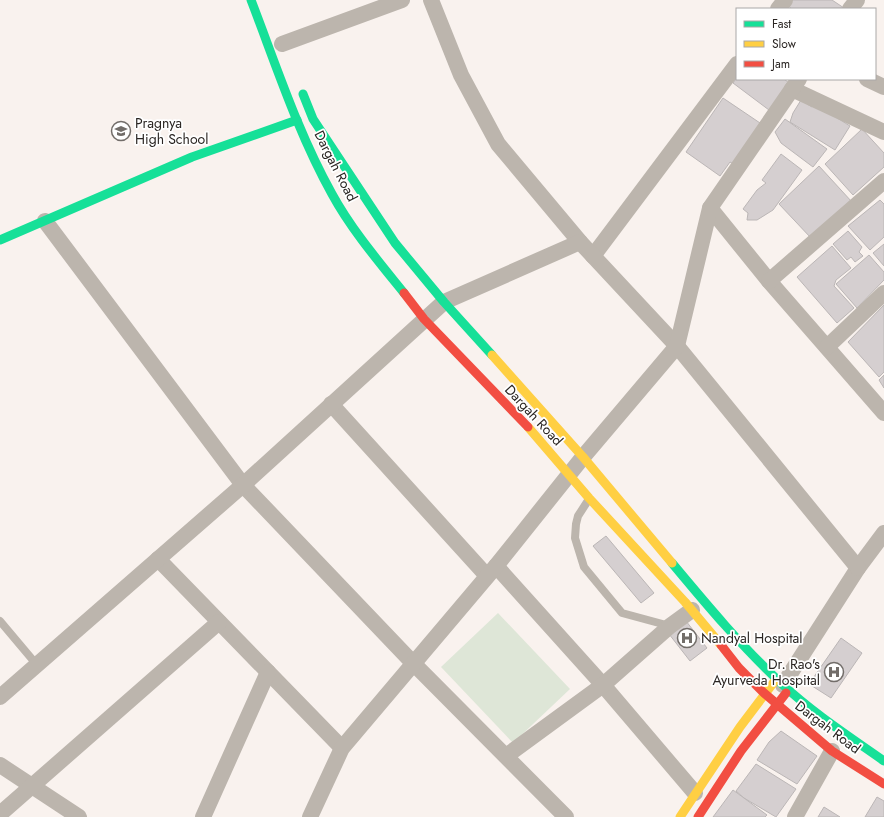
<svg xmlns="http://www.w3.org/2000/svg" width="884" height="817" font-family="Jost,sans-serif">
	<style>
		.green { fill: #dee6d7 }
		.building { fill: #d5cfd0; stroke: #bbb6b6 }
		.lines { fill: none; stroke-linecap: round; stroke-linejoin: round }
		.lane { stroke: #bcb5ad; stroke-width: 8 }
		.street { stroke: #bcb5ad; stroke-width: 16 }
		.fast { stroke: #16e098; stroke-width: 9 }
		.slow { stroke: #ffcf43; stroke-width: 9 }
		.jam { stroke: #f24e42; stroke-width: 9 }
		.labels { text-anchor: middle; stroke-width: 3.5; stroke-linejoin: round; paint-order: stroke }
		.poi-label { font-size: 14px; fill: #2a2522; stroke: #fff; text-anchor: start }
		.street-label { font-size: 14px; fill: #2a2522; stroke: #fff }
	</style>
	<rect width="100%" height="100%" fill="#f9f2ee"/>
	<polygon class="green" points="498,613 570,689 513,743 441,667"/>
	<g class="building">
		<polygon points="791,0 832,0 844,8 792,9 787,5"/>
		<polygon points="737,77 737,79 784,79 789,83 769,110 733,83"/>
		<polygon points="723,98 763,125 735,165 730,162 720,176 686,152"/>
		<polygon points="801,100 812,107 815,104 850,126 835,150 790,122 793,113"/>
		<polygon points="785,119 827,149 813,167 781,143 775,132"/>
		<polygon points="862,129 884,153 884,167 853,195 825,164"/>
		<polygon points="781,154 802,170 773,210 757,220 747,220 748,213 743,209 757,190 766,183 762,180"/>
		<polygon points="819,166 852,202 811,238 779,204"/>
		<polygon points="880,200 884,204 884,237 870,250 848,226"/>
		<polygon points="848,231 862,247 859,252 863,256 855,262 851,257 847,260 833,244"/>
		<polygon points="884,244 884,266 873,253"/>
		<polygon points="832,246 851,268 836,280 834,286 854,308 837,323 797,277"/>
		<polygon points="869,255 884,272 884,280 857,308 836,284"/>
		<polygon points="884,305 884,372 879,377 848,342"/>
		<polygon points="884,375 884,388 879,380"/>
		<polygon points="606,536 654,593 641,603 593,546"/>
		<polygon points="686,621 707,648 690,661 669,634"/>
		<polygon points="841,638 862,653 831,698 809,684"/>
		<polygon points="781,731 817,756 797,784 757,760 769,742"/>
		<polygon points="756,764 796,789 776,817 744,798 736,791"/>
		<polygon points="733,790 767,815 765,817 713,817"/>
		<polygon points="877,797 884,801 884,817 865,817"/>
		<polygon points="824,807 840,817 818,817"/>
	</g>
	<g class="lines">
		<g class="lane">
			<polyline points="589,499 578,516 576,524 575,538 584,567 622,613 670,626"/>
			<polyline points="0,621 37,665"/>
		</g>
		<g class="street">
			<polyline points="431,0 461,75 498,144 580,242"/>
			<polyline points="778,9 785,0"/>
			<polyline points="850,9 857,0"/>
			<polyline points="282,44 402,0"/>
			<polyline points="867,79 884,87"/>
			<polyline points="792,89 884,132"/>
			<polyline points="710,208 769,281 884,413"/>
			<polyline points="45,221 243,485 413,663 566,817"/>
			<polyline points="593,256 737,64"/>
			<polyline points="769,281 884,181"/>
			<polyline points="827,347 884,293"/>
			<polyline points="331,404 487,576"/>
			<polyline points="158,559 342,748"/>
			<polyline points="496,566 603,685 695,793"/>
			<polyline points="783,685 858,568 884,533"/>
			<polyline points="0,697 243,485 444,302 580,242 677,346 858,568"/>
			<polyline points="506,756 603,685 670,626 692,610"/>
			<polyline points="0,765 79,817"/>
			<polyline points="0,814 219,622"/>
			<polyline points="203,817 268,672"/>
			<polyline points="310,817 342,748 496,566 583,457 677,346 710,208 799,79"/>
			<polyline points="795,817 832,751"/>
		</g>
		<g class="fast">
			<path d="M251 0C276 65 298 133 332 194 351 229 379 262 404 293"/>
			<polyline points="303,94 313,119 395,243 444,302 492,355"/>
			<polyline points="0,240 192,157 297,120"/>
			<path d="M672 563C707 605 742 647 782 684 813 713 850 737 884 761"/>
		</g>
		<g class="slow">
			<polyline points="492,355 583,457 672,563"/>
			<polyline points="528,427 589,498 685,602 721,645"/>
			<polyline points="680,817 740,727 774,682"/>
		</g>
		<g class="jam">
			<polyline points="404,293 424,319 528,427"/>
			<polyline points="721,645 739,668 764,693 832,751 884,784"/>
			<polyline points="698,817 741,751 786,693"/>
		</g>
	</g>
	<defs>
		<g id="school-ring" transform="scale(1)"><circle r="9.5" fill="#fff" stroke="#726d69" stroke-width="1.5"/><path d="M0-5L7-2L0 1L-7-2ZM-4 1L0 2.5L4 1V4Q0 6-4 4Z" fill="#726d69"/></g>
		<g id="hospital-ring" transform="scale(1)"><circle r="9.5" fill="#fff" stroke="#726d69" stroke-width="1.5"/><path d="M-5-5h3v3.5h4V-5h3V5h-3V1.5h-4V5h-3Z" fill="#726d69"/></g>
	</defs>
	<g fill-rule="evenodd">
		<use href="#school-ring" x="121" y="131"/>
		<use href="#hospital-ring" x="687" y="638"/>
		<use href="#hospital-ring" x="834" y="672"/>
	</g>
	<g class="labels">
		<g class="poi-label">
			<text x="135" y="128">Pragnya<tspan x="135" dy="16">High School</tspan></text>
			<text x="701" y="643">Nandyal Hospital</text>
			<text x="820" y="669" text-anchor="end">Dr. Rao's<tspan x="820" dy="16">Ayurveda Hospital</tspan></text>
		</g>
		<g class="street-label">
			<text transform="translate(336 166) rotate(63)" y="5">Dargah Road</text>
			<text transform="translate(534 415) rotate(47)" y="5">Dargah Road</text>
			<text transform="translate(828 727) rotate(37)" y="5">Dargah Road</text>
		</g>
	</g>
	<rect x="736" y="8" width="140" height="72" fill="#ffffff" stroke="#aaa8a7"/>
	<rect x="744" y="21" width="20" height="6" fill="#16e098" stroke="#aaa8a7"/>
	<text x="772" y="28" font-size="12" fill="#2a2522">Fast</text>
	<rect x="744" y="41" width="20" height="6" fill="#ffcf43" stroke="#aaa8a7"/>
	<text x="772" y="48" font-size="12" fill="#2a2522">Slow</text>
	<rect x="744" y="61" width="20" height="6" fill="#f24e42" stroke="#aaa8a7"/>
	<text x="772" y="68" font-size="12" fill="#2a2522">Jam</text>
</svg>
